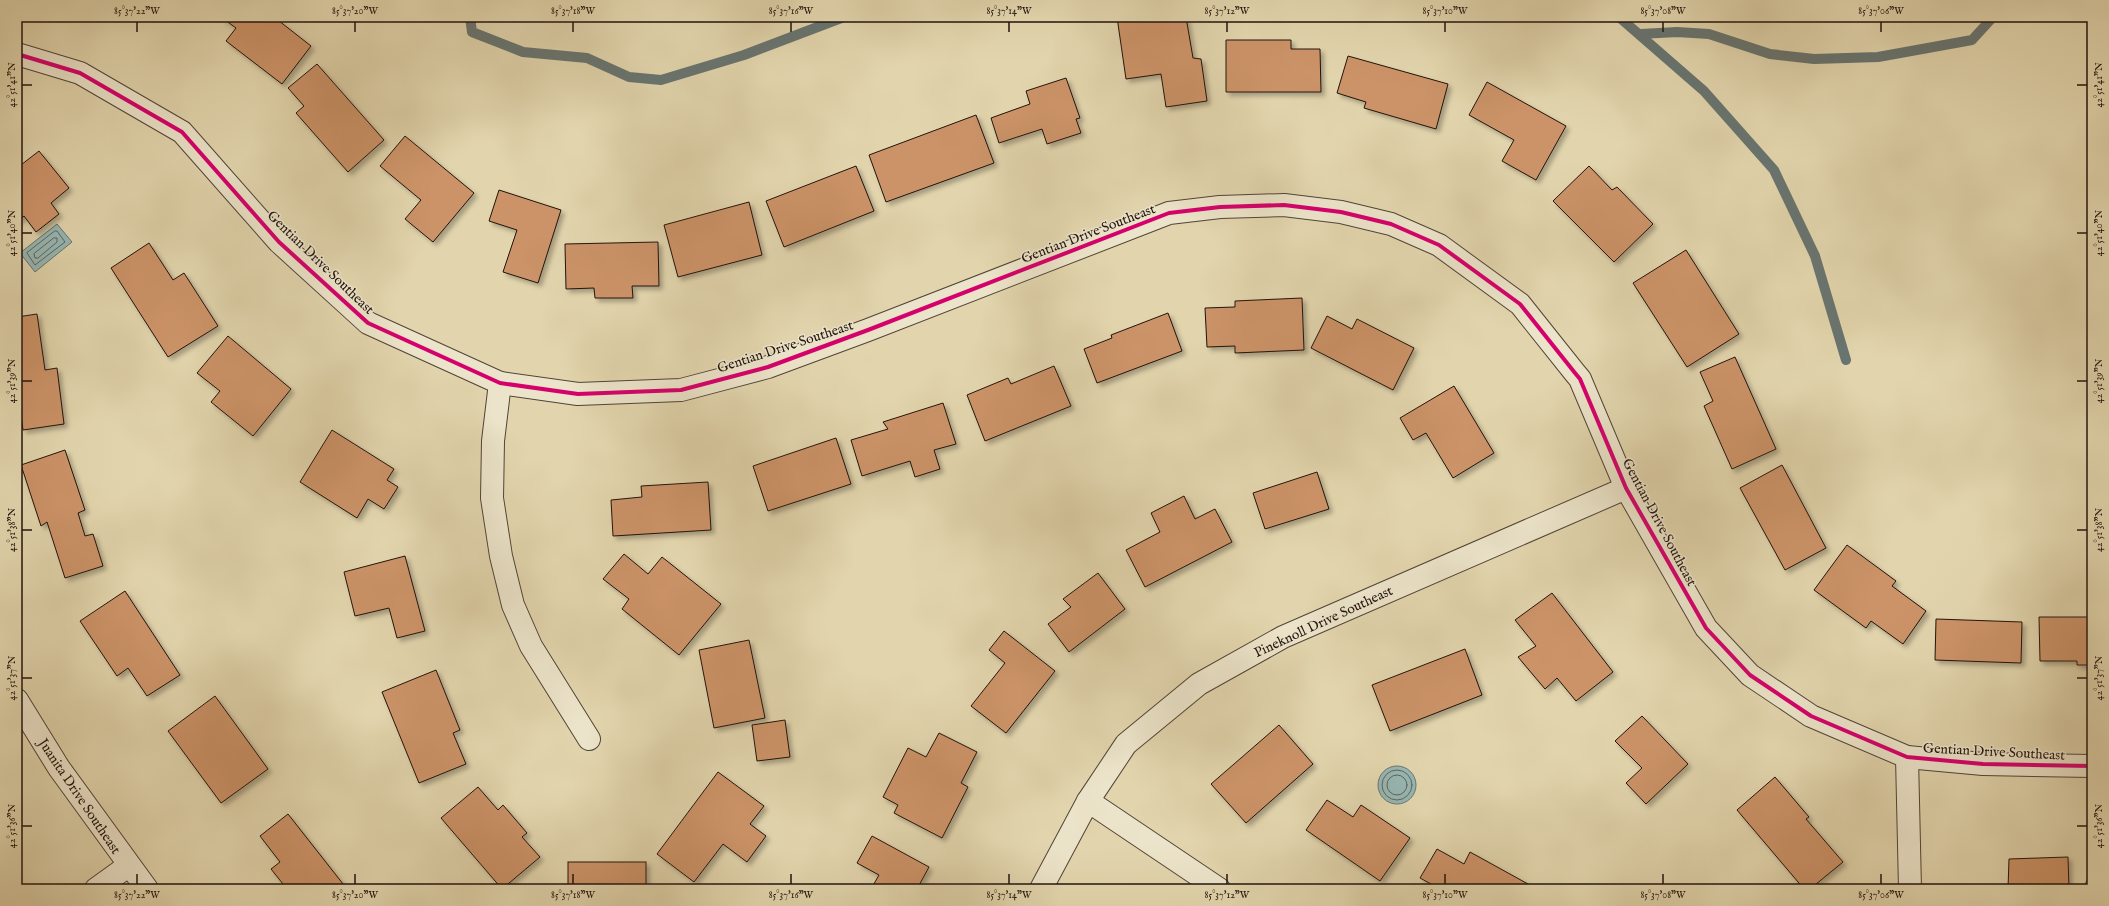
<svg xmlns="http://www.w3.org/2000/svg" width="2109" height="906" font-family="'IM FELL English',serif">
	<style>
		.water { fill: #97b7b3; stroke: #687571 }
		.lines { fill: none; stroke-linecap: round; stroke-linejoin: round }
		.shore { stroke: #5c6560; stroke-width: 1 }
		.stream { stroke: #687571; stroke-width: 10 }
		.building { fill: #cc9367; stroke: #21130e; filter: url(#shadow) }
		.minor-casing { stroke: #514436; stroke-width: 24 }
		.minor { stroke: #ece4ca; stroke-width: 22 }
		.cycleway-casing { stroke: #ece4ca; stroke-width: 6 }
		.cycleway { stroke: #d6006c; stroke-width: 4 }
		.ticks { fill: none; stroke: #21130e; stroke-width: 1.5 }
		.labels { text-anchor: middle; stroke-width: 3; stroke-linejoin: round; paint-order: stroke }
		.street-label { font-size: 14px; fill: #21130e; stroke: #ece4ca }
		.neatline { fill: none; stroke: #21130e; stroke-width: 1.5 }
		.ticks-label { font-size: 10px; text-anchor: middle; fill: #21130e }
	</style>
	<defs>
		<filter id="shadow"><feDropShadow dx="3.5" dy="3.5" stdDeviation="2" flood-color="#0004"/></filter>
	</defs>
	<rect width="100%" height="100%" fill="#e2d5ad"/>
	<filter id="stains"><feTurbulence type="fractalNoise" baseFrequency=".005" numOctaves="4"/><feColorMatrix values="0 0 0 0 .2 0 0 0 0 .09 0 0 0 0 .02 0 0 0 .5 -.17"/></filter>
	<radialGradient id="worn" r=".72"><stop offset=".6" stop-color="#630" stop-opacity="0"/><stop offset="1" stop-color="#630" stop-opacity=".3"/></radialGradient>
	<g class="water">
		<polygon points="57,224 72,242 35,272 20,253"/>
		<circle cx="1397" cy="785" r="19"/>
		<polygon points="2092,868 2092,889 2083,889"/>
	</g>
	<g class="lines">
		<g class="shore">
			<polygon points="55,231 57,231 65,242 35,265 27,253"/>
			<polygon points="54,238 57,238 57,242 38,258 35,258 34,254"/>
			<circle cx="1397" cy="785" r="15"/>
			<circle cx="1397" cy="785" r="10"/>
		</g>
		<g class="stream">
			<polyline points="470,17 472,32 523,52 587,58 629,77 661,80 744,55 844,17"/>
			<polyline points="1619,17 1704,91 1774,170 1815,256 1846,360"/>
			<polyline points="1641,34 1677,32 1709,34 1770,54 1814,59 1878,57 1972,40 1993,17"/>
		</g>
	</g>
	<g class="building">
		<polygon points="221,17 274,17 311,46 282,84 226,41 236,28"/>
		<polygon points="1117,17 1186,17 1193,58 1201,59 1207,101 1166,107 1161,74 1126,79"/>
		<polygon points="1226,40 1291,40 1291,49 1320,49 1321,92 1226,92"/>
		<polygon points="1348,56 1448,84 1436,129 1364,108 1366,102 1337,93"/>
		<polygon points="317,64 384,140 348,172 296,113 304,106 288,88"/>
		<polygon points="1066,78 1080,118 1076,119 1081,133 1047,144 1042,129 999,143 991,118 1030,104 1026,91"/>
		<polygon points="1487,82 1566,126 1536,180 1502,161 1514,140 1469,115"/>
		<polygon points="976,115 994,163 886,202 869,155"/>
		<polygon points="405,136 474,193 433,242 405,219 421,200 380,166"/>
		<polygon points="39,151 69,188 51,203 59,214 36,232 24,216 17,222 17,168"/>
		<polygon points="856,166 874,211 784,247 766,201"/>
		<polygon points="1589,166 1612,190 1617,187 1653,224 1614,262 1553,201"/>
		<polygon points="499,190 561,210 538,283 503,272 517,230 489,221"/>
		<polygon points="749,202 762,255 678,277 664,225"/>
		<polygon points="658,242 659,286 632,286 633,298 595,298 594,288 566,289 565,244"/>
		<polygon points="149,243 173,280 184,273 218,326 168,357 111,268"/>
		<polygon points="1686,250 1739,334 1687,367 1633,283"/>
		<polygon points="1302,298 1304,350 1235,353 1235,346 1207,347 1205,308 1235,307 1235,301"/>
		<polygon points="1168,313 1182,351 1097,383 1084,349 1112,338 1111,335"/>
		<polygon points="37,314 45,370 57,368 64,424 23,430 17,384 17,317"/>
		<polygon points="1327,316 1352,329 1357,319 1414,348 1393,390 1311,348"/>
		<polygon points="228,336 291,389 253,436 211,402 220,391 197,373"/>
		<polygon points="1735,357 1776,449 1732,469 1704,406 1713,401 1700,372"/>
		<polygon points="1054,366 1071,406 985,441 967,395 1008,378 1011,384"/>
		<polygon points="1454,386 1494,453 1453,478 1426,433 1413,440 1400,418"/>
		<polygon points="943,403 956,444 934,450 940,469 915,477 910,461 862,476 851,440 888,429 883,422"/>
		<polygon points="332,430 394,469 387,480 398,487 384,509 368,499 357,518 300,482"/>
		<polygon points="836,438 851,484 768,511 753,466"/>
		<polygon points="65,450 85,510 78,513 85,536 93,534 103,566 65,578 47,522 41,526 21,465"/>
		<polygon points="1782,465 1826,548 1785,570 1740,488"/>
		<polygon points="1317,472 1329,509 1265,529 1253,493"/>
		<polygon points="708,482 711,530 613,536 611,500 642,497 641,486"/>
		<polygon points="1184,496 1195,519 1215,509 1232,542 1145,587 1126,550 1160,532 1151,513"/>
		<polygon points="1847,545 1896,581 1892,586 1926,611 1903,644 1871,621 1866,628 1814,590"/>
		<polygon points="624,554 648,574 662,557 721,604 679,655 622,609 629,599 603,579"/>
		<polygon points="405,556 425,631 397,638 389,608 355,616 344,572"/>
		<polygon points="1098,573 1125,609 1069,652 1048,624 1071,607 1063,599"/>
		<polygon points="125,591 180,675 147,696 128,668 117,676 80,621"/>
		<polygon points="1552,593 1613,672 1576,701 1557,678 1545,689 1518,657 1536,646 1515,620"/>
		<polygon points="2039,617 2092,617 2092,665 2077,665 2077,661 2040,661"/>
		<polygon points="1936,619 2022,622 2021,663 1935,660"/>
		<polygon points="1004,631 1055,671 1006,733 971,706 1005,663 989,650"/>
		<polygon points="749,640 765,718 714,728 699,650"/>
		<polygon points="1465,649 1482,695 1390,731 1372,685"/>
		<polygon points="436,670 460,730 453,733 466,764 419,783 382,692"/>
		<polygon points="215,696 268,769 221,803 168,731"/>
		<polygon points="1642,716 1688,764 1646,804 1626,783 1642,768 1615,741"/>
		<polygon points="785,720 790,757 757,761 752,725"/>
		<polygon points="1279,725 1313,764 1246,823 1211,784"/>
		<polygon points="939,733 977,752 961,783 968,787 942,838 894,813 898,805 883,797 908,748 926,757"/>
		<polygon points="718,772 764,806 750,824 766,836 747,862 723,844 694,882 657,854"/>
		<polygon points="1775,777 1809,817 1806,819 1843,862 1810,889 1804,889 1737,810"/>
		<polygon points="478,787 498,810 503,805 527,833 522,837 540,857 502,889 441,818"/>
		<polygon points="1327,800 1353,817 1361,805 1410,838 1380,881 1306,830"/>
		<polygon points="288,814 347,889 287,889 271,869 280,862 260,836"/>
		<polygon points="872,836 929,867 917,889 871,889 879,875 857,863"/>
		<polygon points="1437,849 1464,864 1470,852 1528,884 1525,889 1440,889 1420,878"/>
		<polygon points="2068,857 2069,889 2008,889 2009,859"/>
		<rect x="568" y="862" width="78" height="27"/>
	</g>
	<g class="lines">
		<g class="minor-casing">
			<g id="minor">
				<polyline points="17,54 80,73 182,132 279,242 368,323 500,383 578,394 681,390 768,367 868,330 1169,213 1220,207 1284,205 1341,212 1391,224 1439,245 1520,304 1575,373 1580,379 1626,488 1706,628 1750,675 1811,716 1907,757 1983,764 2092,766"/>
				<polyline points="500,383 493,441 492,498 501,556 513,605 531,646 589,739"/>
				<polyline points="17,700 59,768 147,889"/>
				<polyline points="1907,757 1910,889"/>
				<polyline points="1088,801 1219,889"/>
				<polyline points="96,889 128,866"/>
				<polyline points="1041,889 1088,801 1126,744 1199,684 1283,637 1626,488"/>
			</g>
		</g>
		<use href="#minor" class="minor"/>
		<g class="cycleway-casing">
			<polyline id="cycleway" points="17,54 80,73 182,132 279,242 368,323 500,383 578,394 681,390 768,367 868,330 1169,213 1220,207 1284,205 1341,212 1391,224 1439,245 1520,304 1575,373 1580,379 1626,488 1706,628 1750,675 1811,716 1907,757 1983,764 2092,766"/>
		</g>
		<use href="#cycleway" class="cycleway"/>
	</g>
	<path class="ticks" d="M137 22V32M355 22V32M573 22V32M791 22V32M1009 22V32M1227 22V32M1445 22V32M1663 22V32M1881 22V32M22 85H32M2077 85H2087M22 233H32M2077 233H2087M22 381H32M2077 381H2087M22 530H32M2077 530H2087M22 678H32M2077 678H2087M22 826H32M2077 826H2087M137 874V884M355 874V884M573 874V884M791 874V884M1009 874V884M1227 874V884M1445 874V884M1663 874V884M1881 874V884"/>
	<g class="labels">
		<g class="street-label">
			<text transform="translate(1088 233) rotate(-21)" y="5">Gentian Drive Southeast</text>
			<text transform="translate(321 262) rotate(44)" y="5">Gentian Drive Southeast</text>
			<text transform="translate(785 346) rotate(-18)" y="5">Gentian Drive Southeast</text>
			<text transform="translate(1660 522) rotate(62)" y="5">Gentian Drive Southeast</text>
			<text transform="translate(1323 621) rotate(-25)" y="5">Pineknoll Drive Southeast</text>
			<text transform="translate(1994 751) rotate(3)" y="5">Gentian Drive Southeast</text>
			<text transform="translate(80 796) rotate(56)" y="5">Juanita Drive Southeast</text>
		</g>
	</g>
	<rect width="2109" height="906" fill="none" stroke="#e2d5ad" stroke-width="44"/>
	<rect x="22" y="22" width="2065" height="862" class="neatline"/>
	<g class="ticks-label">
		<text x="137" y="14">85°37'22"W</text>
		<text x="355" y="14">85°37'20"W</text>
		<text x="573" y="14">85°37'18"W</text>
		<text x="791" y="14">85°37'16"W</text>
		<text x="1009" y="14">85°37'14"W</text>
		<text x="1227" y="14">85°37'12"W</text>
		<text x="1445" y="14">85°37'10"W</text>
		<text x="1663" y="14">85°37'08"W</text>
		<text x="1881" y="14">85°37'06"W</text>
		<text transform="translate(11 85) rotate(-90)" y="4">42°51'41"N</text>
		<text transform="translate(2098 85) rotate(-90)" y="4">42°51'41"N</text>
		<text transform="translate(11 233) rotate(-90)" y="4">42°51'40"N</text>
		<text transform="translate(2098 233) rotate(-90)" y="4">42°51'40"N</text>
		<text transform="translate(11 381) rotate(-90)" y="4">42°51'39"N</text>
		<text transform="translate(2098 381) rotate(-90)" y="4">42°51'39"N</text>
		<text transform="translate(11 530) rotate(-90)" y="4">42°51'38"N</text>
		<text transform="translate(2098 530) rotate(-90)" y="4">42°51'38"N</text>
		<text transform="translate(11 678) rotate(-90)" y="4">42°51'37"N</text>
		<text transform="translate(2098 678) rotate(-90)" y="4">42°51'37"N</text>
		<text transform="translate(11 826) rotate(-90)" y="4">42°51'36"N</text>
		<text transform="translate(2098 826) rotate(-90)" y="4">42°51'36"N</text>
		<text x="137" y="898">85°37'22"W</text>
		<text x="355" y="898">85°37'20"W</text>
		<text x="573" y="898">85°37'18"W</text>
		<text x="791" y="898">85°37'16"W</text>
		<text x="1009" y="898">85°37'14"W</text>
		<text x="1227" y="898">85°37'12"W</text>
		<text x="1445" y="898">85°37'10"W</text>
		<text x="1663" y="898">85°37'08"W</text>
		<text x="1881" y="898">85°37'06"W</text>
	</g>
	<rect width="100%" height="100%" filter="url(#stains)"/>
	<rect width="100%" height="100%" fill="url(#worn)"/>
</svg>
